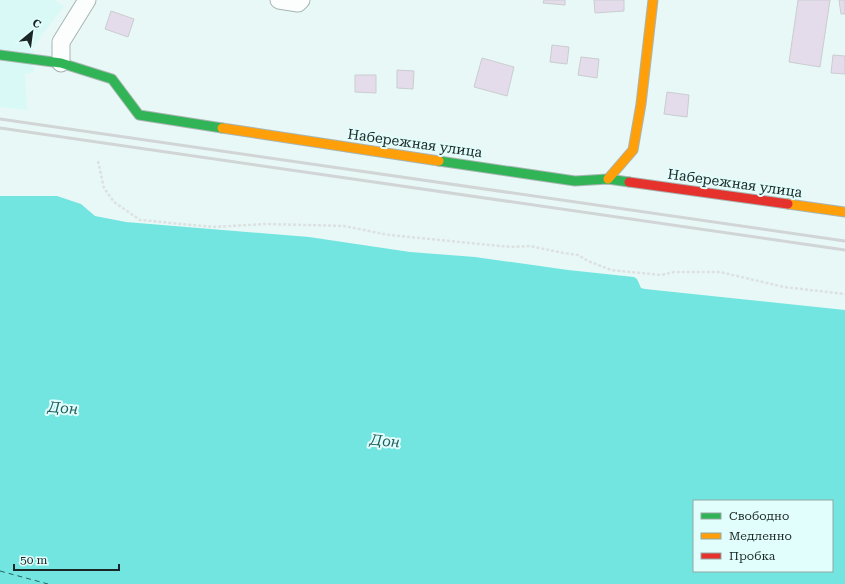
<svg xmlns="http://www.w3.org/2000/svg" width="845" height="584" font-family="'Roboto Serif',serif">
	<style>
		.built { fill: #d9f9f7 }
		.water { fill: #72e5e0; fill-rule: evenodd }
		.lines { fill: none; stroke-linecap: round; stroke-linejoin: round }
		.ferry { stroke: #24615e; stroke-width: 1; stroke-dasharray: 5 4; stroke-linecap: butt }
		.building { fill: #e4dcea; stroke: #cacdd0 }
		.street-casing { stroke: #a7b5b3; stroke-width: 19 }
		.fast-casing { stroke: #a7b5b3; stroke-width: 11 }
		.slow-casing { stroke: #a7b5b3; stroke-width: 11 }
		.jam-casing { stroke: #a7b5b3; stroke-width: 11 }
		.path { stroke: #dce1e1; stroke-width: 2.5; stroke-dasharray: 3 2; stroke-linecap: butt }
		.street { stroke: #fcfefe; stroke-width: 17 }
		.fast { stroke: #30b455; stroke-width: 9 }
		.slow { stroke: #ff9f0a; stroke-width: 9 }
		.jam { stroke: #e5322d; stroke-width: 9 }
		.rail { stroke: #d1d5d5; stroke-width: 3 }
		.labels { text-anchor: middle; stroke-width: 4; stroke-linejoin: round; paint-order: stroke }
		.street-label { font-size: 14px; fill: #1a2726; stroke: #e2fefc }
		.water-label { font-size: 15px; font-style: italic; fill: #24615e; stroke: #e2fefc }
	</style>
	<rect width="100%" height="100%" fill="#e8f8f6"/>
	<polygon class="built" points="0,0 54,0 64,6 33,47 34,72 25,74 27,110 0,107"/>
	<path class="water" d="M0 196H57L81 204 95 216 126 222 309 237 410 252 475 257 568 270 634 277 637 279 641 288 645 289 845 310V584H0ZM694 501H832V571H694Z"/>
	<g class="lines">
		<polyline class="ferry" points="0,571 48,584"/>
	</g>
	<g class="building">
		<polygon points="544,0 565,0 565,5 543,3"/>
		<polygon points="594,0 624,0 624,11 595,13"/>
		<polygon points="798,0 830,0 820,67 789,62"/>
		<polygon points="839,0 845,0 845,14 841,14"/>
		<polygon points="111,11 134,19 128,37 105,29"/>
		<polygon points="552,45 569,47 567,64 550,62"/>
		<polygon points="833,55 845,56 845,74 831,73"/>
		<polygon points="581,57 599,59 597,78 578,75"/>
		<polygon points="482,58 514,67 507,96 474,87"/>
		<polygon points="397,70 414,71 413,89 397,88"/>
		<polygon points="355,75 376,75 376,93 355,92"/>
		<polygon points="667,92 689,95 687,117 664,114"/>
	</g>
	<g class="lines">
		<g class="street-casing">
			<g id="street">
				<polyline points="279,0 298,3 301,0"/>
				<polyline points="61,63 61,42 87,0"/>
			</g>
		</g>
		<g class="fast-casing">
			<g id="fast">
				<polyline points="0,55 61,63 112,79 139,115 222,128"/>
				<polyline points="439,161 575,181 608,179 629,182"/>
			</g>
		</g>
		<g class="slow-casing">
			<g id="slow">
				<polyline points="222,128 439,161"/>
				<polyline points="608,179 633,150 641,104 653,0"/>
				<polyline points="788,204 845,212"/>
			</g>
		</g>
		<g class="jam-casing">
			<polyline id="jam" points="629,182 788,204"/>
		</g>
		<polyline class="path" points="98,161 104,188 114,202 140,220 213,227 265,224 344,226 389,235 511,247 530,246 563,253 578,255 588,261 611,270 661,275 674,272 720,272 784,287 845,294"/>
		<use href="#street" class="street"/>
		<use href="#fast" class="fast"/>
		<use href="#slow" class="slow"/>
		<use href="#jam" class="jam"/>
		<g class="rail">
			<polyline points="0,119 845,241"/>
			<polyline points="0,128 845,250"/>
		</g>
	</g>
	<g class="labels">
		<g class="street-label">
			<text transform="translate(415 143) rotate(8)" y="5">Набережная улица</text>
			<text transform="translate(735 183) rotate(8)" y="5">Набережная улица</text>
		</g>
		<g class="water-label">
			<text transform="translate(63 408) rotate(5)" y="5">Дон</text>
			<text transform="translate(385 441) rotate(6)" y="5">Дон</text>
		</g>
	</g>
	<rect x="693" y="500" width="140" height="72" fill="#e2fefc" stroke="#92a8a6"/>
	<rect x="701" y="513" width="20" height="6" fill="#30b455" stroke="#92a8a6"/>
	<text x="729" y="520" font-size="12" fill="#1a2726">Свободно</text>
	<rect x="701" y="533" width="20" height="6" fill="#ff9f0a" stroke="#92a8a6"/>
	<text x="729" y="540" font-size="12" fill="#1a2726">Медленно</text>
	<rect x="701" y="553" width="20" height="6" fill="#e5322d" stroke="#92a8a6"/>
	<text x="729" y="560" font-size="12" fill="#1a2726">Пробка</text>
	<g transform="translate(32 32) rotate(29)" stroke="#e2fefc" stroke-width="3" paint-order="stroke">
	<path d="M0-3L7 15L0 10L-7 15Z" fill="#1a2726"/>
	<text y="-6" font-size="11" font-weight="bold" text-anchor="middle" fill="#1a2726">С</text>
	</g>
	<path d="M14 564v6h105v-6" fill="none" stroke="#1a2726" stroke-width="2"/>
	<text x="20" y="564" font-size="12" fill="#1a2726" stroke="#e2fefc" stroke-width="3" paint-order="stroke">50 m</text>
</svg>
